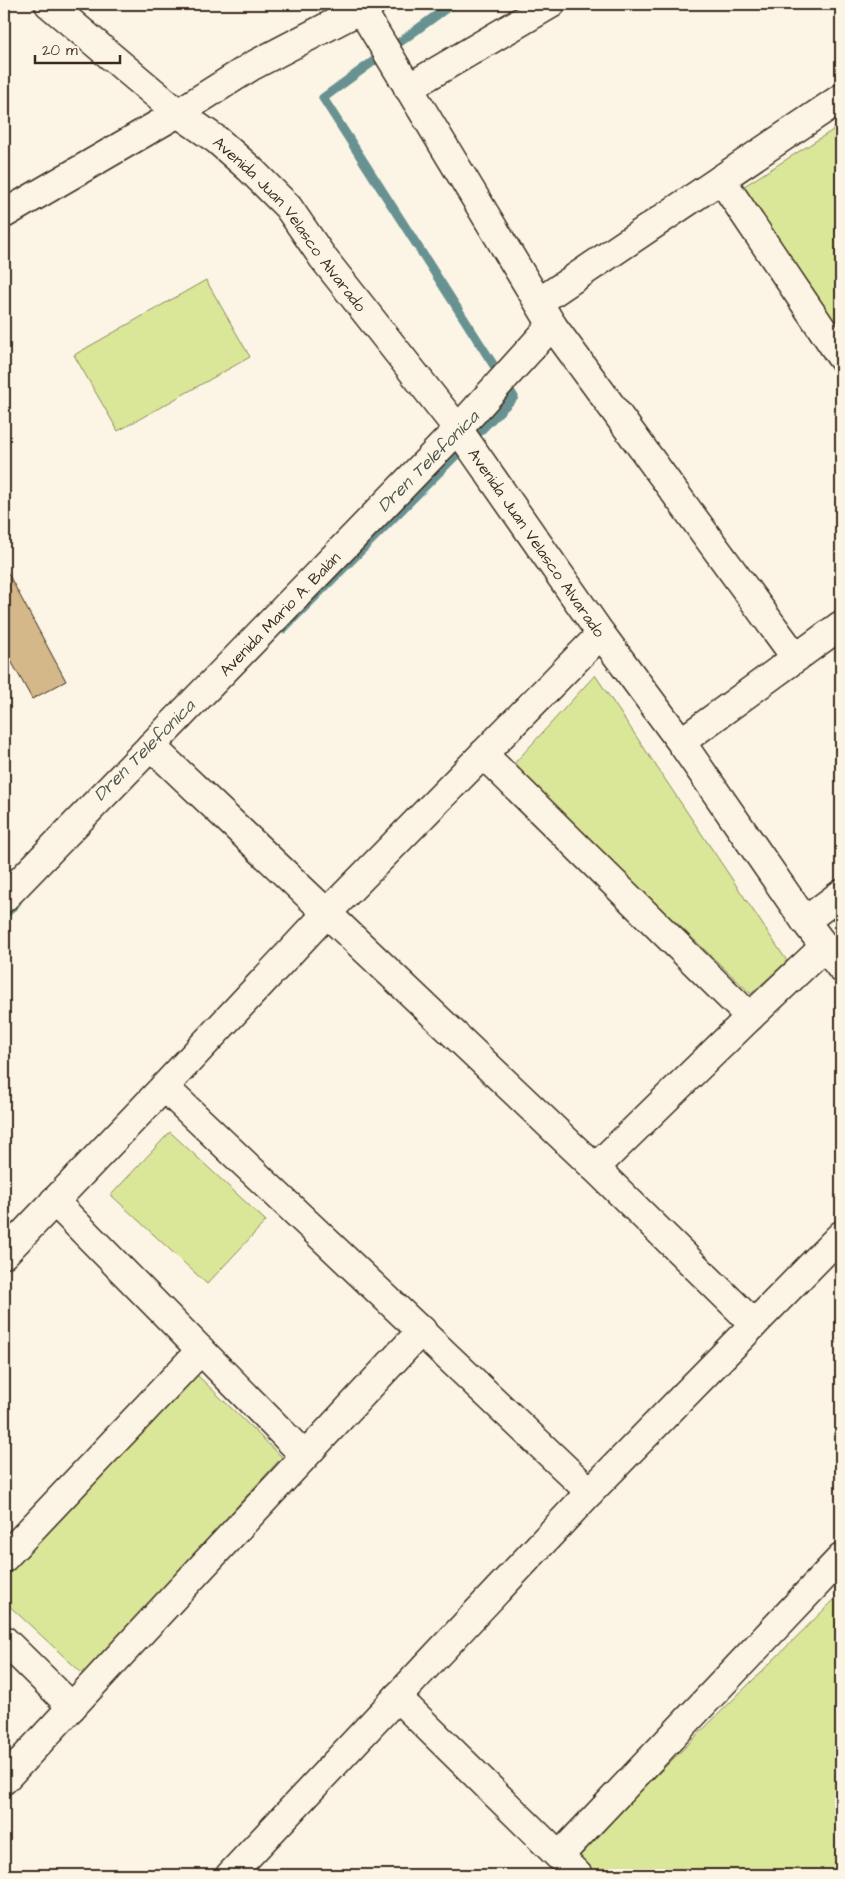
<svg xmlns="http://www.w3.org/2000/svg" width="845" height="1879" font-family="'Architects Daughter',sans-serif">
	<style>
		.green { fill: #dae799; stroke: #8a885c }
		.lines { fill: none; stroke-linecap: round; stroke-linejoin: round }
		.stream { stroke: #689291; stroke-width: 9 }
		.building { fill: #d4b889; stroke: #3b2a1e }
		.minor-casing { stroke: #3b2a1e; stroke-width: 31 }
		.minor { stroke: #fcf5e5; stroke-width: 28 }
		.labels { text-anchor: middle; stroke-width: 4.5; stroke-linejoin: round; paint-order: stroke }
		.street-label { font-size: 16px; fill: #3b2a1e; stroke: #fcf5e5 }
		.water-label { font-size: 18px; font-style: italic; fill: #4e564e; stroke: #fcf5e5 }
	</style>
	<rect width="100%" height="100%" fill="#fcf5e5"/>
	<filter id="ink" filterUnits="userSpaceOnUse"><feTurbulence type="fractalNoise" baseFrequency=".02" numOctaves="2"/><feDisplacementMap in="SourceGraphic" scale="10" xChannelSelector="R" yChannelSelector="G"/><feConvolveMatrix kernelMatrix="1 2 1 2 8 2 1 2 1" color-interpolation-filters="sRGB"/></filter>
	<g filter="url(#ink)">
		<g class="green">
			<polygon points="841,125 841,331 741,188"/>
			<polygon points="206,280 250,357 118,431 74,355"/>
			<polygon points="595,675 787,961 751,994 512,766"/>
			<polygon points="170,1132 266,1221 207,1284 111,1195"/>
			<polygon points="197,1375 282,1457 84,1675 4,1601 4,1578"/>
			<polygon points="841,1593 841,1875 596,1875 576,1855"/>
		</g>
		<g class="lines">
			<g class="stream">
				<polyline points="283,629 514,397 323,98 452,4"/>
				<polyline points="4,916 17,902"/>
			</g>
		</g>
		<polygon class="building" points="4,566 66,681 32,699 4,648"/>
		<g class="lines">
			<g class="minor-casing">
				<g id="minor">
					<path id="s1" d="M49 4 178 113 217 140 250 169 288 207 323 258 458 429 601 634 681 742 805 921 841 968"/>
					<polyline points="358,4 552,325 796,658"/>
					<polyline points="408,88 551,4"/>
					<polyline points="721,179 841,357"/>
					<polyline points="4,214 178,113 252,66 371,4"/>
					<polyline points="539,302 841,98"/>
					<polyline points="681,742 841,625"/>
					<polyline points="151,746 595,1168 754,1324"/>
					<polyline points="483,754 750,1017"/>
					<path id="s2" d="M4 898 458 429 552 325"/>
					<polyline points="805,921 841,894"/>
					<polyline points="164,1087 590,1492"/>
					<polyline points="595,1168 750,1017 825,946"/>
					<polyline points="54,1201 305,1456"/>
					<polyline points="4,1254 164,1087 327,913 601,634"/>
					<polyline points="4,1558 201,1350"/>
					<polyline points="4,1640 72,1707"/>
					<polyline points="397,1697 578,1875"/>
					<polyline points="4,1780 422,1330"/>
					<polyline points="559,1856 841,1558"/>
					<polyline points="230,1875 590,1492 841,1235"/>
				</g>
			</g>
			<use href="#minor" class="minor"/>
		</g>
	</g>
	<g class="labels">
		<g class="street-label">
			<text dy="6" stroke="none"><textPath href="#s1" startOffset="328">Avenida Juan Velasco Alvarado</textPath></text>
			<text dy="6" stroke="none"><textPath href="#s1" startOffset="732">Avenida Juan Velasco Alvarado</textPath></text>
			<text dy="6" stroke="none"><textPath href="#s2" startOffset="396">Avenida Mario A. Balán</textPath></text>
		</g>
		<g class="water-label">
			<text transform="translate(428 461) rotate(-45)" y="6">Dren Telefonica</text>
			<text transform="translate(144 750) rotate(-45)" y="6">Dren Telefonica</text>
		</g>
	</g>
	<rect width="845" height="1879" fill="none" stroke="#fcf5e5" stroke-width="20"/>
	<rect x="10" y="10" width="825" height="1859" fill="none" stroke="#3b2a1e" stroke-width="2" filter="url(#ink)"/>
	<path d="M35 55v8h85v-8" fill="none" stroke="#3b2a1e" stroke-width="2.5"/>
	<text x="42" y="55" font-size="15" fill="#3b2a1e" stroke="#fcf5e5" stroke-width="4" paint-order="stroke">20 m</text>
</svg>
